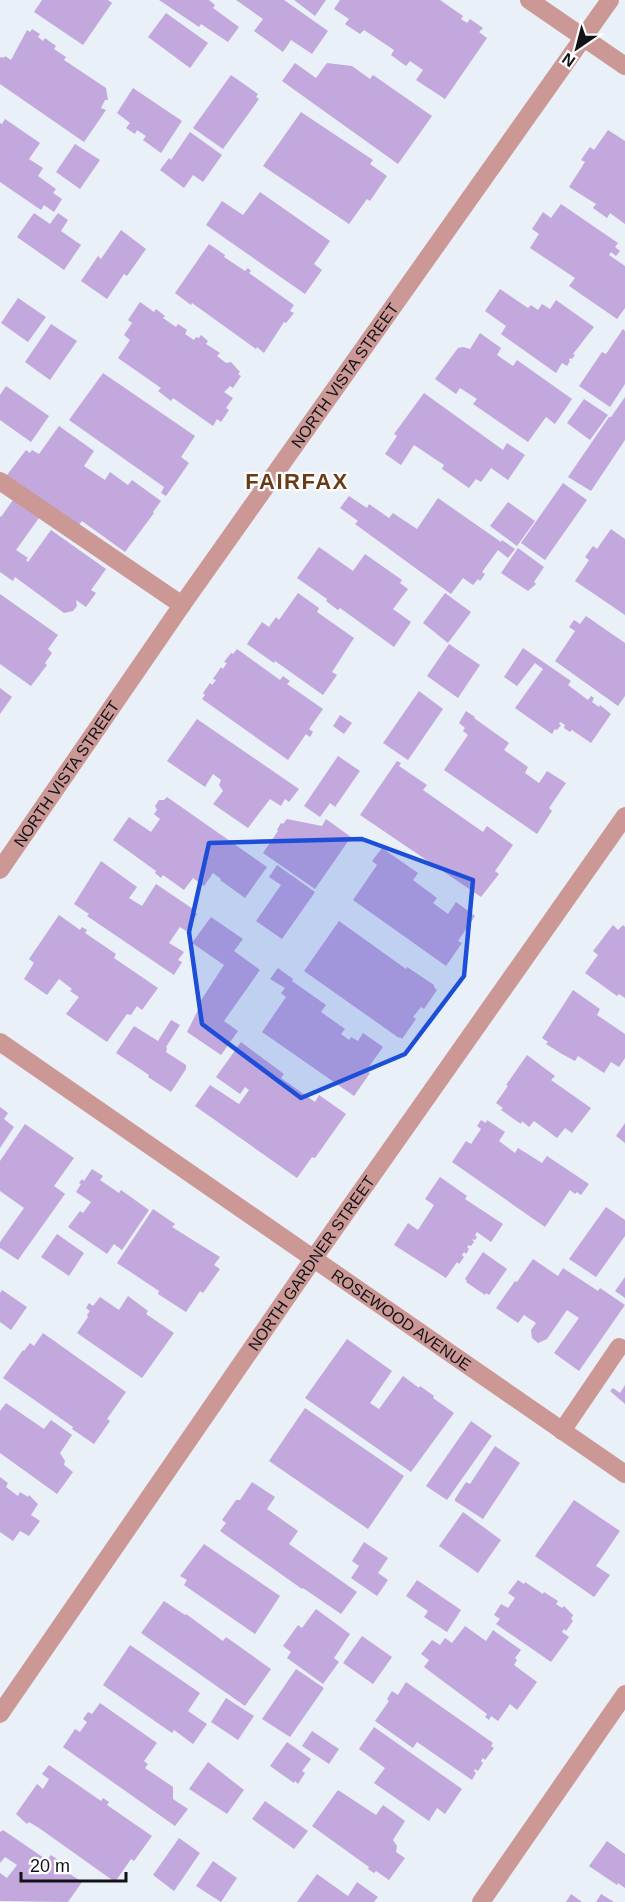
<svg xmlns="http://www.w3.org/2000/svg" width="625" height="1902" font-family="Helvetica,sans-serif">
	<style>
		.building { fill: #c2a8dd }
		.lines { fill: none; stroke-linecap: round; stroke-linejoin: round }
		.lane { stroke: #cc9896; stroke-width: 18 }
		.street { stroke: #cc9896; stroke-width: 18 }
		.marked { fill: #1d4ed8; fill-opacity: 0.2; stroke: #1d4ed8; stroke-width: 4.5; stroke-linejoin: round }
		.labels { text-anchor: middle; stroke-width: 4.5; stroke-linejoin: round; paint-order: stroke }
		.street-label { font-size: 16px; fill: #111316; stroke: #fff }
		.district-label { font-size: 22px; font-weight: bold; letter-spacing: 1.5px; fill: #683c16; stroke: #fff }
	</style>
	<rect width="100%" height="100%" fill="#e9f0f8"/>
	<g class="building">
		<polygon points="42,0 108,0 112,3 83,45 34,12"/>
		<polygon points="159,0 209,0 215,5 213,8 239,27 228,42 201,24 199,27"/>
		<polygon points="236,0 284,0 328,31 312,54 291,40 283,52 254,31 263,19"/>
		<polygon points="294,0 326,0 315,16"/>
		<polygon points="340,0 440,0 463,16 461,19 467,23 470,19 483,28 479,32 487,38 445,99 416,80 423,70 410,61 406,66 391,55 394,50 364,30 360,34 345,24 349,19 334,9"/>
		<polygon points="166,13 208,43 190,68 148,37"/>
		<polygon points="32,29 40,34 38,37 43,41 45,38 56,46 54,49 66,57 64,60 106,88 108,100 105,100 101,108 106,110 84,142 0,84 0,58 1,57 4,58 5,56 11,60 27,30 30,32"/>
		<polygon points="295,63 316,78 327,63 352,66 370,79 373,75 432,116 398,164 282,81"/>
		<polygon points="231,75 258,94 256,97 259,99 223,149 193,128"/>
		<polygon points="133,88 182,121 161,153 143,140 146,136 137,130 135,134 126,128 130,123 117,113"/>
		<polygon points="301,112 373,160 370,164 387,176 370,201 367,199 349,224 263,166"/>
		<polygon points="5,119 40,143 29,159 43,168 38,176 56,189 53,193 62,199 54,212 44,205 41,210 0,182 0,123 2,124"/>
		<polygon points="608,130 625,141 625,224 610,213 607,218 593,208 596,204 569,187 585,162 581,160 590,147 594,150"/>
		<polygon points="190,132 222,155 203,182 193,175 184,188 160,170 169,158 171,160"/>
		<polygon points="75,144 100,160 80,189 56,172"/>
		<polygon points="260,192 330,241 314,264 322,270 305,294 206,225 222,201 243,215"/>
		<polygon points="561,204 618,243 615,247 620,251 616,256 611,252 609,255 625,266 625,308 617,319 569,286 575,278 530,248 539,234 532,229 543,212 551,218"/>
		<polygon points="34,213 50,224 58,213 68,220 61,231 81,245 64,270 17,237"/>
		<polygon points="121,230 146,249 127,276 124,274 107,299 81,281 98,256 101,259"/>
		<polygon points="209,244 225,255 224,257 245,271 248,268 251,271 249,273 294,305 290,311 294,313 286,323 284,322 264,353 257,347 256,349 192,303 191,305 175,293"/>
		<polygon points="500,289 528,308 531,305 538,310 542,304 550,309 556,300 594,327 573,354 575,355 572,359 570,358 569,360 570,361 567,366 562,363 556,373 501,334 506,326 485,311"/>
		<polygon points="18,298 46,317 28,342 1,323"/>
		<polygon points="140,302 154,312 156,309 165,316 163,318 176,327 178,324 187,330 185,334 194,340 196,337 199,338 201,335 208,341 206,344 220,353 217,356 226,363 231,362 240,372 238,374 241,376 233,388 230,386 224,392 233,398 226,408 229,410 221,422 217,419 213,426 173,398 171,401 158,391 161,388 118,358 130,340 124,335 132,323 128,320"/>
		<polygon points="51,324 77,341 50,380 25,362"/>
		<polygon points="623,329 625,331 625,384 610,407 579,386 602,352 606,354"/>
		<polygon points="480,333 501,348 497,355 513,366 517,360 572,399 555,424 546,417 528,442 473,404 477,399 460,388 456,394 435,379 458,348 463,347 470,349"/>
		<polygon points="103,373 195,436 181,457 189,463 166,496 161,493 164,487 69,420"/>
		<polygon points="6,386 49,416 31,442 0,420 0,395"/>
		<polygon points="424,393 503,450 507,443 525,455 508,480 491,468 481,482 476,479 469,488 442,469 444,465 414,445 401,465 385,454 397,436 394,434"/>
		<polygon points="625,397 625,440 591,491 568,477 609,417 611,417"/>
		<polygon points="584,399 608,415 590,440 567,423"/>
		<polygon points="59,426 94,451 84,466 105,480 110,472 128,485 132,480 161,501 153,512 154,513 125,552 82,521 78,526 7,475 26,450 30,453 32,450 39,454"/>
		<polygon points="563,483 587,500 545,560 521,543"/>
		<polygon points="349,496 367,508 369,504 389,518 393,513 417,529 438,498 501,542 502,540 515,549 508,558 498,550 482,572 485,574 480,581 478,579 473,585 463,578 451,594 355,524 358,521 340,508"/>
		<polygon points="13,500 39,518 16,550 28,558 26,560 28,562 51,530 106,569 91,590 96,593 86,607 76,600 77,606 73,611 64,613 15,577 13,581 0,572 0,516 1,517"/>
		<polygon points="508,502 535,521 517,546 490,526"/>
		<polygon points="611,529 625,539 625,615 575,581 589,560 585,557 593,546 597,549"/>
		<polygon points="319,547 353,571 365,554 402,580 400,583 408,589 393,609 411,622 394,647 340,608 338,610 326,601 327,599 297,578"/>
		<polygon points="518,548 544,567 534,582 536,584 528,591 501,573"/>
		<polygon points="298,593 319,608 317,612 354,638 332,672 337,675 323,695 275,661 274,663 247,644 262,622 269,627 276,617 279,620"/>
		<polygon points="445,593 471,612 448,643 423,623"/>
		<polygon points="0,594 58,635 48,649 52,653 45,663 47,665 31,686 0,664"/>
		<polygon points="586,616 625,643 625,696 618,706 555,661 575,631 569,627 574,620 580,624"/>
		<polygon points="449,644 480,665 458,698 427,676"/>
		<polygon points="523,648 571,681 568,685 588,700 591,696 594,698 592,702 599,707 600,705 611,714 591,743 572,730 570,732 564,728 565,725 560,722 559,724 561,725 557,730 555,729 552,734 515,708 543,669 535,663 517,686 504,677"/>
		<polygon points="237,649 280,680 283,676 290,681 287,684 323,709 309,729 313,732 310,737 306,734 288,760 202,699 205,695 203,693 210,683 212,685 216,680 213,679 221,667 223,669 227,663 224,662 231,653 233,654"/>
		<polygon points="0,688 12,697 0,714"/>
		<polygon points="419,691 443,709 408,760 383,743"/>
		<polygon points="466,711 475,717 474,718 509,743 504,750 528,767 525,773 539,783 547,771 566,783 549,808 552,811 537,834 444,770 468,735 463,731 465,728 459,723"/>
		<polygon points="340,715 352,723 344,734 333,726"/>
		<polygon points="197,719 299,789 289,802 285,799 281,806 270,799 248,828 213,804 223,791 219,785 221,780 213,774 205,787 167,761"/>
		<polygon points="338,756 360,771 335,807 330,803 320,817 304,806"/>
		<polygon points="397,761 401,763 399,766 427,785 423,790 483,832 487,826 513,845 495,871 499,874 481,897 360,815"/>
		<polygon points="167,797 267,867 245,898 220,880 221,879 213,873 204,886 193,878 184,890 163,875 161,878 155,873 156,871 113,840 129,817 151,832 160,819 154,814 157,810 155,806 159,800 164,800"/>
		<polygon points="287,819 322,826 326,819 351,837 315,889 263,853 278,831 277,830 281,823 283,824"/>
		<polygon points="382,848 418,873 413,880 437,898 433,903 448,914 456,902 475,916 458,941 462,943 446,966 353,900 377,865 372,861"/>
		<polygon points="101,861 137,887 129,898 142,906 156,884 193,909 192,910 197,914 186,931 180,927 169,943 184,952 178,960 182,962 174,975 87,916 89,914 74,904"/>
		<polygon points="277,865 315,892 282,939 256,921 281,885 269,877"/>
		<polygon points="59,915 80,930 82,927 87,930 85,933 116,954 114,958 158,988 142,1010 137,1006 131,1015 127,1014 107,1042 66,1014 79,997 70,991 72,989 59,979 47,995 24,979 34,963 29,959"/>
		<polygon points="211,917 243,939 234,951 260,970 224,1021 238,1031 221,1055 187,1032 200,1006 198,1005 224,965 192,943"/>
		<polygon points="339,921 406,969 407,967 434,985 434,987 437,990 424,1009 421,1007 413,1017 416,1019 402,1039 400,1037 399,1038 304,971"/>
		<polygon points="613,925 618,930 623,925 625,927 625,998 619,994 617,996 585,973 598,955 593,951"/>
		<polygon points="278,968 293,979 292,981 326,1005 321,1012 345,1029 341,1034 349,1040 351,1037 358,1041 363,1033 383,1047 366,1071 370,1073 354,1096 262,1032 286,997 281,993 285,988 270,979"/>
		<polygon points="573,990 600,1009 597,1015 625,1034 625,1058 619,1067 611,1062 604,1073 578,1056 575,1061 562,1054 546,1044 548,1042 542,1038"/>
		<polygon points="171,1020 180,1025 166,1047 167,1048 166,1052 186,1065 186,1069 171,1092 148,1077 149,1075 116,1053 134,1026 158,1041"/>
		<polygon points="241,1042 284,1074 281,1078 315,1102 319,1095 346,1114 315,1158 312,1157 297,1178 195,1106 210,1085 239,1104 249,1090 245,1087 240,1094 216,1077"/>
		<polygon points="527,1055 555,1076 551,1080 591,1108 572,1133 565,1128 557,1138 534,1121 529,1127 522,1121 521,1124 501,1110 503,1108 496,1103 508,1086 506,1085"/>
		<polygon points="0,1107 8,1113 4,1119 14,1127 0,1148"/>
		<polygon points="481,1120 486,1123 487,1120 505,1132 499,1141 515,1153 518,1148 542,1163 547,1156 589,1184 581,1195 577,1192 575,1194 570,1190 545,1227 452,1162 466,1141 471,1144 481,1129 477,1126"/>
		<polygon points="625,1123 625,1143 616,1136"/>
		<polygon points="25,1124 74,1158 54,1186 65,1194 18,1260 0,1248 0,1242 24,1208 0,1191 0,1161"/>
		<polygon points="92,1169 103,1176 100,1180 119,1193 121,1190 149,1210 122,1250 114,1244 107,1254 68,1227 80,1211 83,1213 91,1202 76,1192 81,1184 79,1183 82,1179 84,1181"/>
		<polygon points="440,1177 467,1196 465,1199 503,1224 491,1242 477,1232 475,1235 477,1237 475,1240 472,1239 474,1242 471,1246 469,1245 467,1247 469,1249 466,1254 464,1252 462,1255 464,1257 459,1264 457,1262 446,1278 394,1245 408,1223 418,1230 434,1205 425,1199"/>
		<polygon points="606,1207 625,1220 625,1236 596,1277 569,1259"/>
		<polygon points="153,1209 175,1224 172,1227 220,1257 214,1265 220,1269 203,1293 200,1291 186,1312 158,1294 159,1291 117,1263"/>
		<polygon points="57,1234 84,1253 69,1276 41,1257"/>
		<polygon points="483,1252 507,1269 489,1295 486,1293 485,1295 466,1282 467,1281 465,1279"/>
		<polygon points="533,1259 558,1276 563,1268 595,1289 598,1291 600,1288 625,1305 579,1371 554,1353 579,1318 567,1310 547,1339 538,1343 532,1338 531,1330 536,1323 524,1315 518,1323 496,1308 515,1281 517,1282"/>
		<polygon points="625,1277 625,1298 615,1291"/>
		<polygon points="2,1290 27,1307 11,1330 0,1322 0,1293"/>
		<polygon points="128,1296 148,1311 146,1314 174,1333 142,1378 77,1333 88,1317 87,1315 90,1311 86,1308 89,1303 93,1306 100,1297 119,1310"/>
		<polygon points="43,1333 126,1392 107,1419 110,1421 94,1444 72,1429 73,1427 3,1378 23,1350 24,1351 30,1343 34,1346"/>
		<polygon points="347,1339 392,1371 370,1403 379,1409 403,1376 419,1388 420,1386 434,1396 433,1398 454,1413 411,1472 305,1398"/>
		<polygon points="625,1385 625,1404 610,1391 613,1388 620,1393"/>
		<polygon points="6,1403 44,1429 51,1420 72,1435 60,1453 65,1461 64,1465 73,1472 57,1494 0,1453 0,1411"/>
		<polygon points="305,1408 404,1476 368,1529 269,1461"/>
		<polygon points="471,1421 492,1436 447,1500 426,1486"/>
		<polygon points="495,1446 520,1463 483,1519 455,1501 455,1499 466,1482 470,1484"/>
		<polygon points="0,1477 8,1483 6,1487 18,1496 20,1492 28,1497 29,1495 38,1504 31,1515 40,1521 29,1536 20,1531 13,1541 0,1532"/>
		<polygon points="252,1482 275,1497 267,1509 298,1531 289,1544 357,1592 341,1614 303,1588 302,1589 220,1531 226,1523 222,1520 236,1500 240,1500"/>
		<polygon points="574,1500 620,1531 596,1566 610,1575 594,1597 535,1556"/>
		<polygon points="463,1512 501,1540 478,1573 439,1546"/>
		<polygon points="364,1542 388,1558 378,1573 388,1580 377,1596 351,1578 359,1566 352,1561"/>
		<polygon points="204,1544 280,1596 255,1634 184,1585 187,1580 180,1576"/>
		<polygon points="417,1580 461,1610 447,1632 424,1617 428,1611 406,1596"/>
		<polygon points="518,1580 524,1584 525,1582 543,1594 544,1592 558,1601 556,1604 562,1608 564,1606 573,1615 571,1619 573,1621 566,1631 564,1629 562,1632 569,1637 551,1662 496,1624 500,1619 494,1615 501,1604 508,1608 515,1598 508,1593"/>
		<polygon points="164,1601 185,1615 186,1614 223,1641 226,1637 271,1669 245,1706 141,1633"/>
		<polygon points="316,1609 350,1634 334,1658 339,1662 323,1684 287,1658 291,1652 283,1646 298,1625 302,1628"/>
		<polygon points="465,1626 486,1641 493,1630 521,1650 515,1658 517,1660 514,1665 537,1682 517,1710 510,1704 498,1721 491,1716 489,1720 485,1717 487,1714 424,1667 429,1660 421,1654 432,1640 440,1645 445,1638 452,1643"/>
		<polygon points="362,1636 392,1657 373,1684 343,1663"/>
		<polygon points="130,1645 200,1693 188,1711 207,1724 193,1744 174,1730 172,1733 103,1685"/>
		<polygon points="296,1669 324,1688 290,1737 262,1719"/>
		<polygon points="406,1682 493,1743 491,1746 494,1748 485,1760 483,1758 481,1761 483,1763 478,1771 475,1769 474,1771 476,1773 472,1780 417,1742 413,1748 375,1721 389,1701 387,1699 392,1691 398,1695"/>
		<polygon points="226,1698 254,1716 238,1740 211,1722"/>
		<polygon points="100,1703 157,1743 144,1761 148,1764 145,1768 173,1787 173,1799 188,1809 175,1826 63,1747 75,1729 80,1732 87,1722 83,1719 88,1712 92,1714"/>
		<polygon points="374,1727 462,1789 445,1814 437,1808 429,1821 374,1783 385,1768 359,1749"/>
		<polygon points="312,1731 339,1749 329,1764 302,1746"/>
		<polygon points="287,1742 311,1759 302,1771 305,1773 298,1784 295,1781 294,1783 270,1766"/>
		<polygon points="208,1762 244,1790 227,1814 189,1789"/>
		<polygon points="49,1765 101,1801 103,1798 109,1802 107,1805 152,1836 134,1861 131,1859 115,1882 39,1828 29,1822 27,1824 16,1814 37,1784 43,1789 49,1779 42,1774"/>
		<polygon points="338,1790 376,1815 383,1805 405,1821 393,1840 397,1846 396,1852 405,1858 389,1880 376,1871 374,1873 368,1869 369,1867 312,1826"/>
		<polygon points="265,1801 308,1831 294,1849 252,1819"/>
		<polygon points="3,1830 47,1860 51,1855 61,1862 57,1867 60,1869 61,1868 82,1882 68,1902 0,1901 0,1873 7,1878 17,1865 5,1857 0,1863 0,1832"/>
		<polygon points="179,1838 200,1853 174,1891 153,1875"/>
		<polygon points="607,1841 625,1854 625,1888 618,1883 617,1885 589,1866"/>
		<polygon points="213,1861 237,1878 221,1902 196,1886"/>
		<polygon points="317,1874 348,1896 357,1882 378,1897 374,1902 297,1902"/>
		<polygon points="571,1894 582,1902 566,1902"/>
		<polygon points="601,1894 614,1902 596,1902"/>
	</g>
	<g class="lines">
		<g class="lane">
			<polyline points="0,481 182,605"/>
			<polyline points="562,1431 619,1347"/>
		</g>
		<g class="street">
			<polyline points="529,0 625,66"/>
			<path id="s1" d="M0 870 182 605 610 0"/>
			<path id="s2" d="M0 1042 625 1474"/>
			<path id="s3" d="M0 1714 314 1258 625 816"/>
			<polyline points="481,1902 625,1694"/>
		</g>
	</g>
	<path class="marked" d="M362 839 473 880 464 976 405 1054 301 1098 202 1024 189 932 209 843Z"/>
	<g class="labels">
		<g class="street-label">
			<text dy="6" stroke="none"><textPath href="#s1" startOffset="603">NORTH VISTA STREET</textPath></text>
			<text dy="6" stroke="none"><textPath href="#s1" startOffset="117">NORTH VISTA STREET</textPath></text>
			<text dy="6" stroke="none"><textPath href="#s3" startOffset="548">NORTH GARDNER STREET</textPath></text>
			<text dy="6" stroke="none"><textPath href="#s2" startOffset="488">ROSEWOOD AVENUE</textPath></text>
		</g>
		<g class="district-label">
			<text x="297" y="489">FAIRFAX</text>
		</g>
	</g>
	<g transform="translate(577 48) rotate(215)" stroke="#ffffff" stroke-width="4.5" paint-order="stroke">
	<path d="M0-4.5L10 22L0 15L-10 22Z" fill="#111316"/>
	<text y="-9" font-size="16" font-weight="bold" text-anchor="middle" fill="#111316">N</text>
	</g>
	<path d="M21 1872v9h105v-9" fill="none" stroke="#111316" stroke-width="3"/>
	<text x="30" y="1872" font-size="18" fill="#111316" stroke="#ffffff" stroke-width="4.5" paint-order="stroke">20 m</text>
</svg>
